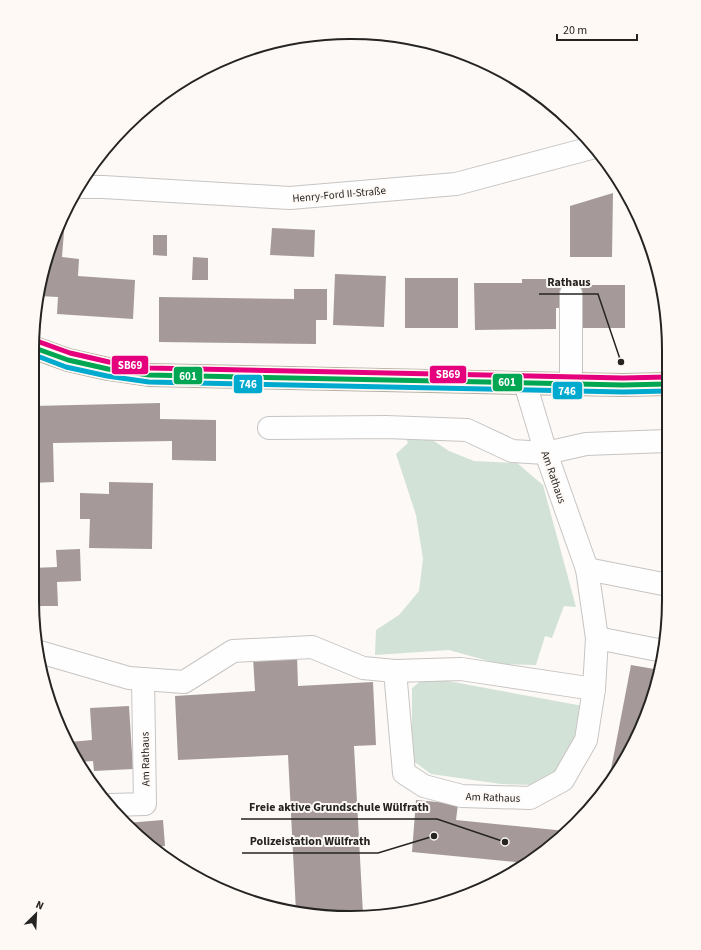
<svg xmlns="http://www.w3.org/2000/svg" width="701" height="950" font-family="'Source Sans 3',sans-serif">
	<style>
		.green { fill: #d3e2d6 }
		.building { fill: #a59a99 }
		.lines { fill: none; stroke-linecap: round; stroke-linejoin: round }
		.minor-casing { stroke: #c7c5c3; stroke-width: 24 }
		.major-casing { stroke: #b7b0a3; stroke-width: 24 }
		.minor { stroke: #fffefe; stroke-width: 22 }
		.major { stroke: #eeebe3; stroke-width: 22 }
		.bus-1-casing { stroke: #fef9f5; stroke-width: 8 }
		.bus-2-casing { stroke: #fef9f5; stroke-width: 8 }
		.bus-3-casing { stroke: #fef9f5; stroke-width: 8 }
		.bus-1 { stroke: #00a651; stroke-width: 5 }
		.bus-2 { stroke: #00a9ce; stroke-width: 5 }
		.bus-3 { stroke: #e5007d; stroke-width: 5 }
		.labels { text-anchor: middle; stroke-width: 4; stroke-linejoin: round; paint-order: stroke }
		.street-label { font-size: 11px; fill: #252422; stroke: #fef9f5 }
		.rim { fill: none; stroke: #252422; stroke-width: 2 }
		.leader { fill: none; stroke: #252422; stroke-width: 1.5 }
		.callout-dot { fill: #252422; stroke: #fef9f5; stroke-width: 1.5 }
		.callout-label { font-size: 12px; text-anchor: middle; font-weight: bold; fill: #252422; stroke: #fef9f5; stroke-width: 4; stroke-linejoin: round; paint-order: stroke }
		.line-badge { stroke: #fef9f5; stroke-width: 1.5 }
		.badge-label { font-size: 11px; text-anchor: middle; font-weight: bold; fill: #fff }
	</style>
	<rect width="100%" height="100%" fill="#fcf9f7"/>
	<g class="green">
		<polygon points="425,435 449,451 474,461 517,463 543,485 576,607 564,606 552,638 545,636 536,665 499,664 449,650 375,655 376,630 399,615 419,591 423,559 416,515 396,454 408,443 405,436"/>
		<polygon points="426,677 583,706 581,725 558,771 533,785 501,784 431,774 412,760 412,688"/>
	</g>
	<g class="building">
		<polygon points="613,193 612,257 570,257 570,206"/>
		<polygon points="65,219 62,257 79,259 78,276 135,280 133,319 57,314 58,297 39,296 43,268"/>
		<polygon points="272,228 315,230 314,257 270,255"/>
		<polygon points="153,235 167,235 167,256 153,255"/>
		<polygon points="193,257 208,258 208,280 192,280"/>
		<polygon points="335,274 386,276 384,327 333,325"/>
		<rect x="405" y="278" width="53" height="50"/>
		<polygon points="522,279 564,279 565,308 556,308 556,329 475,330 474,283 522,283"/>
		<rect x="579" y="285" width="46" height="43"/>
		<polygon points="294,289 327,289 327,320 316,320 316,344 159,342 159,297 294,299"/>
		<polygon points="160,403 160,419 216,420 216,461 172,460 172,441 53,443 54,482 32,483 32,406"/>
		<polygon points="109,482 153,483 152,549 89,548 90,519 80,519 80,493 109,494"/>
		<polygon points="80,549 81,581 57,582 58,606 33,606 32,600 32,568 57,567 56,550"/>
		<polygon points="297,655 298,686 373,682 376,745 354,746 363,914 296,912 288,755 178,760 175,696 255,691 253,657"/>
		<polygon points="631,665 660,670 658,682 636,741 608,785"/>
		<polygon points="129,706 133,769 94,771 93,761 79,762 70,742 92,740 90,708"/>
		<polygon points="416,800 458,804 456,820 566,831 545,852 526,863 412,852"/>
		<polygon points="163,820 165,846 153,847 141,839 126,823"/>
	</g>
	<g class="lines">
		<g class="minor-casing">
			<g id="minor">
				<polyline points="79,187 103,187 290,198 456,184 595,147"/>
				<polyline points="571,384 571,294"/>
				<polyline points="269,428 386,427 467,430 512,451 546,453 586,444 667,441"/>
				<polyline points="587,569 668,585"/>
				<polyline points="597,638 663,651"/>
				<polyline points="39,652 43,653 129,678 184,682 233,651 312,647 363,668 395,671 461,669 594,689 597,638 587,569 546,453 525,383"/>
				<polyline points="395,671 404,773 424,786 462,796 530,798 563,780 586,740 594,689"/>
				<polyline points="111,805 145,804 143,679"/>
			</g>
		</g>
		<g class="major-casing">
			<polyline id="major" points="32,347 68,360 108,369 149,375 571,384 623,385 667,384"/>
		</g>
		<use href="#minor" class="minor"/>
		<use href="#major" class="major"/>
		<g class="bus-1-casing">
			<polyline id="bus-1" points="32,347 68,360 108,369 149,375 623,385 667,384"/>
		</g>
		<g class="bus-2-casing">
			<polyline id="bus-2" points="32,354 66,367 107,376 149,382 623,392 667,391"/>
		</g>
		<g class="bus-3-casing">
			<polyline id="bus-3" points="34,340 70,353 109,362 150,368 623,378 667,377"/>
		</g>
		<use href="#bus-1" class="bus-1"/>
		<use href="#bus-2" class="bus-2"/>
		<use href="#bus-3" class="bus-3"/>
	</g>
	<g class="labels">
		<g class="street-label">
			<text transform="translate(339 194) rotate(-5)" y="4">Henry-Ford II-Straße</text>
			<text transform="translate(554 477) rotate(71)" y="4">Am Rathaus</text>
			<text transform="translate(145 759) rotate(-91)" y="4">Am Rathaus</text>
			<text transform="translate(493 797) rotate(2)" y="4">Am Rathaus</text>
		</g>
	</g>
	<path d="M0 0H701V950H0ZM350 39H351A311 311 0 0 1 662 350V600A311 311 0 0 1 351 911H350A311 311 0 0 1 39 600V350A311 311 0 0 1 350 39Z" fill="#fef9f5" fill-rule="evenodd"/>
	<path class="rim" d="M350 39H351A311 311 0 0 1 662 350V600A311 311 0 0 1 351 911H350A311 311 0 0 1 39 600V350A311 311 0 0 1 350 39Z"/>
	<path class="leader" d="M621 362L598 294H539M505 842L437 819H241M434 836L378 853H242"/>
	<g class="callout-dot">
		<circle cx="621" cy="362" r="4"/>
		<circle cx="505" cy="842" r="4"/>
		<circle cx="434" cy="836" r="4"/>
	</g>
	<g class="callout-label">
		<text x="569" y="286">Rathaus</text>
		<text x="339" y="811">Freie aktive Grundschule Wülfrath</text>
		<text x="310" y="845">Polizeistation Wülfrath</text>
	</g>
	<g class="line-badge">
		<rect x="111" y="355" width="38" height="20" rx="4" fill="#e5007d"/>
		<rect x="429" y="365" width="38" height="19" rx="4" fill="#e5007d"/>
		<rect x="173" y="366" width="30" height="19" rx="4" fill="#00a651"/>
		<rect x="492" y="373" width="31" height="19" rx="4" fill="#00a651"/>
		<rect x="233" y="374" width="30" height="20" rx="4" fill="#00a9ce"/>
		<rect x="552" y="381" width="31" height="19" rx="4" fill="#00a9ce"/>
	</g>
	<g class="badge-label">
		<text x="130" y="369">SB69</text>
		<text x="448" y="378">SB69</text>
		<text x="188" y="380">601</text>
		<text x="507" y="386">601</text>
		<text x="248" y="388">746</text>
		<text x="567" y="395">746</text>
	</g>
	<g transform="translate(36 914) rotate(24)" stroke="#fef9f5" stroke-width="3" paint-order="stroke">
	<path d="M0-3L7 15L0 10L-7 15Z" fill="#252422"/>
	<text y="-6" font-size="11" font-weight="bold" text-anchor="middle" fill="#252422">N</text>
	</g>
	<path d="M557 34v6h80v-6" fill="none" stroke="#252422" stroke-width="2"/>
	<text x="563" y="34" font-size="12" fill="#252422" stroke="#fef9f5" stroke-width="3" paint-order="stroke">20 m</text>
</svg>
